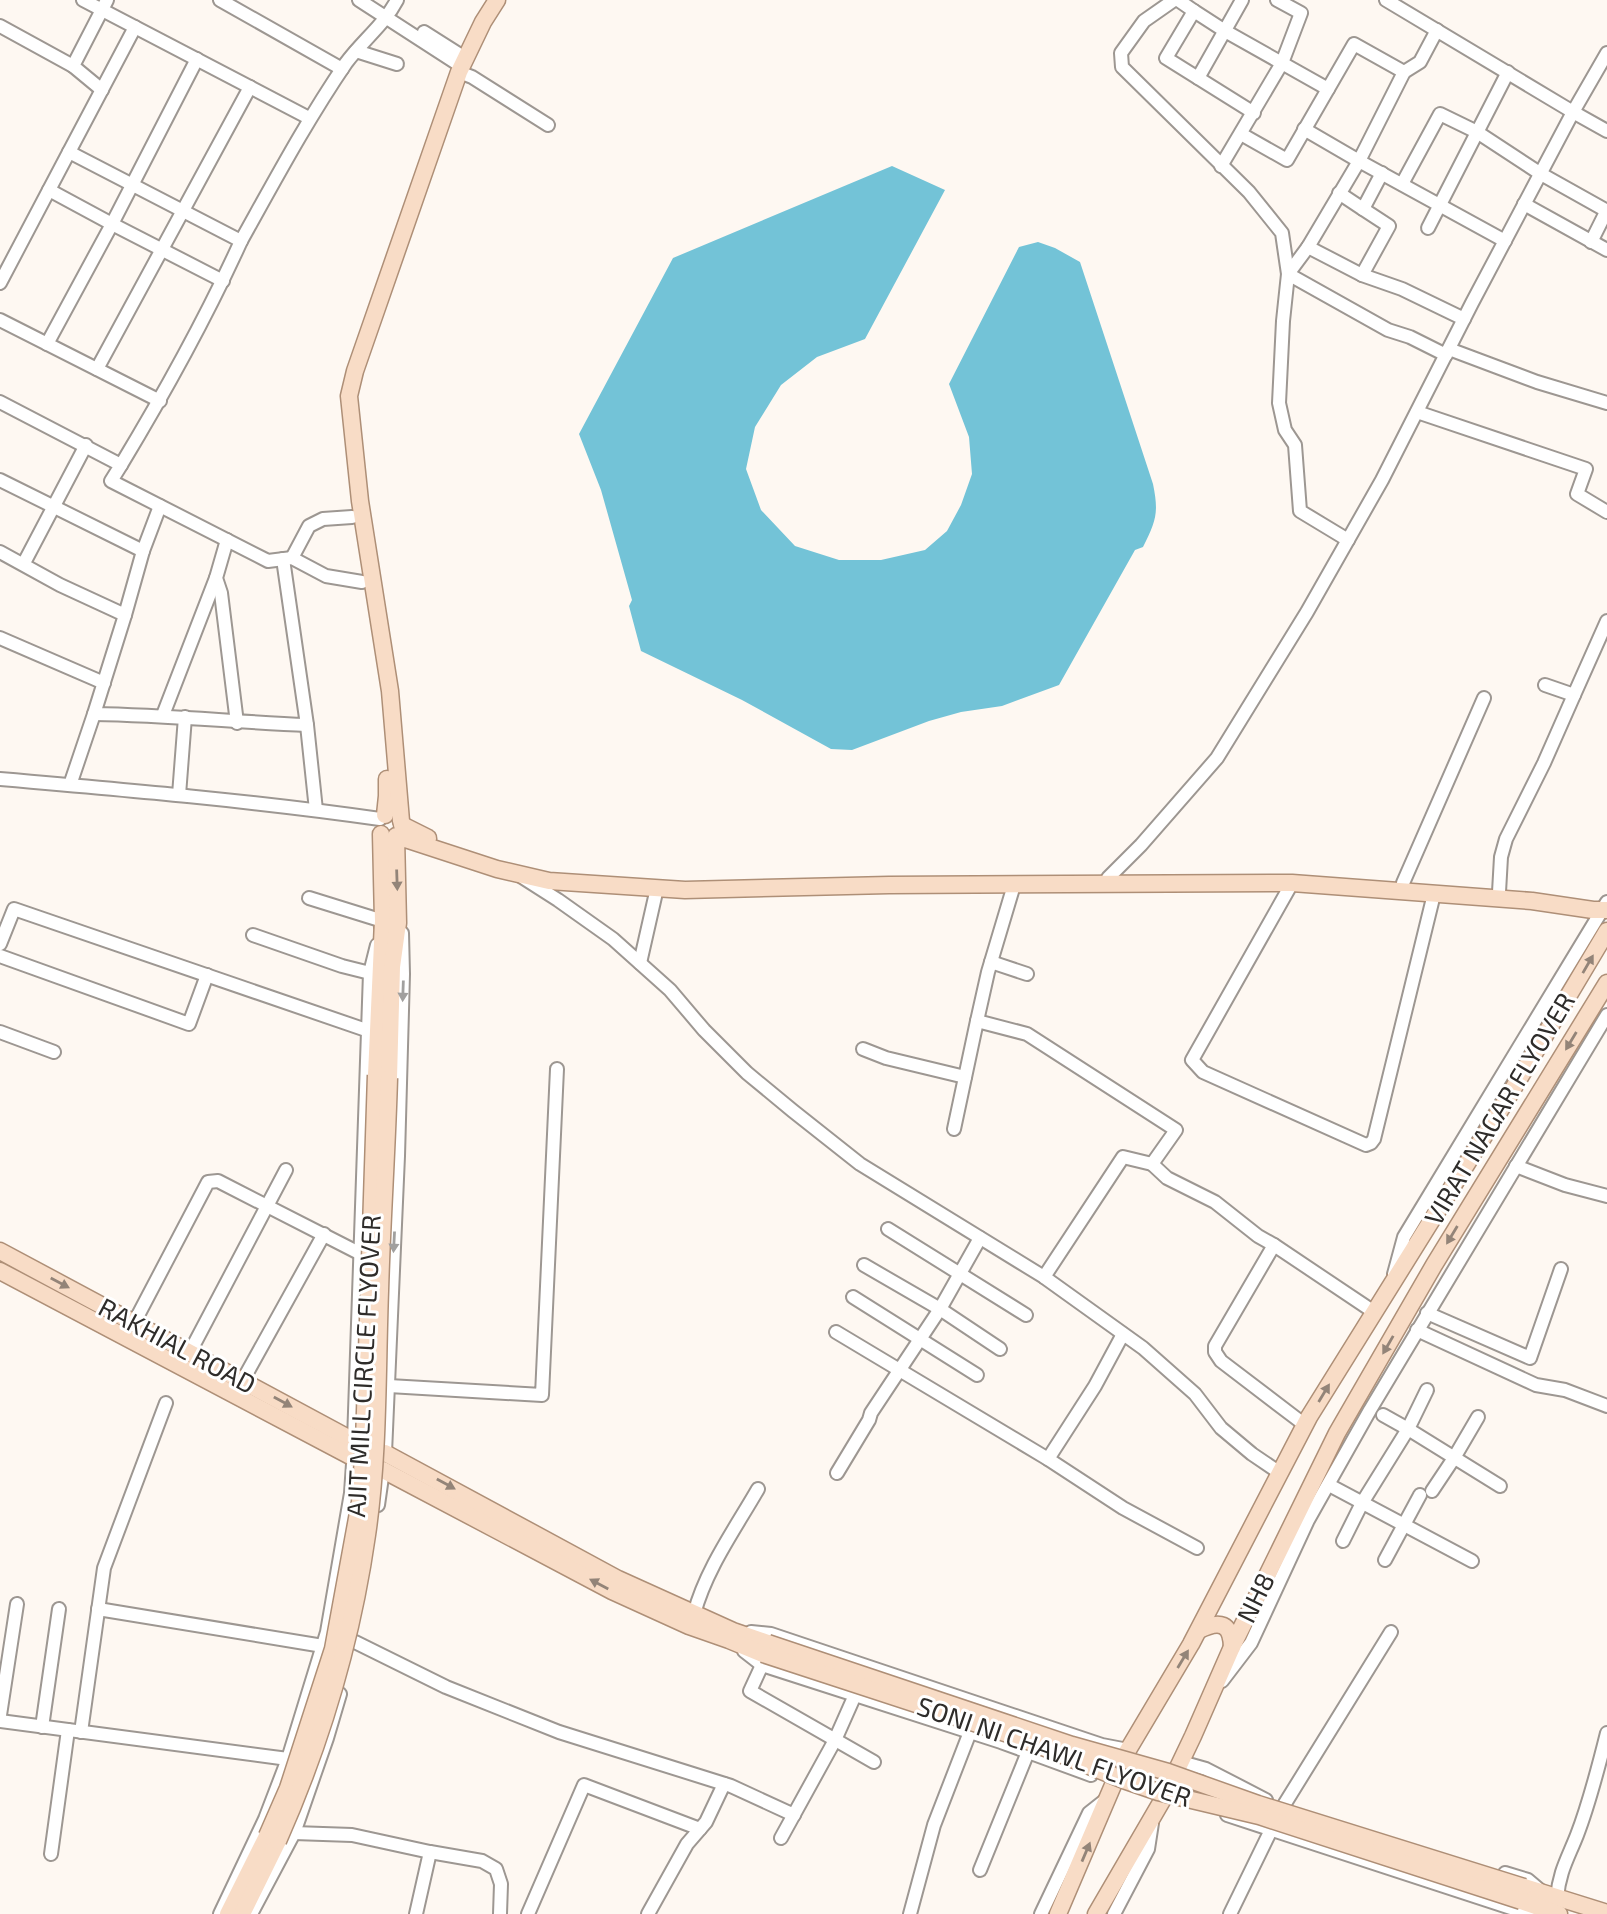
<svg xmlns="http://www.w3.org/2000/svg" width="1607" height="1914" font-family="'Exo 2',sans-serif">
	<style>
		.water { fill: #73c3d7 }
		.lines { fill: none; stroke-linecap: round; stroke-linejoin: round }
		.minor-casing { stroke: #9d9792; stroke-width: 16 }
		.major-casing { stroke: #ae8f77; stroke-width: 19 }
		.minor { stroke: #fff; stroke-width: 12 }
		.major { stroke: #f8dcc6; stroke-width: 16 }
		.major-bridge-casing { stroke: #ae8f77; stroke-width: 19; stroke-linecap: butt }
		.major-bridge { stroke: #f8dcc6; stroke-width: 16 }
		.oneway { fill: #938478 }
		.oneway2 { fill: #a1a09f }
		.labels { text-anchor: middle; stroke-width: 6; stroke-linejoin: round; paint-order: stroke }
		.street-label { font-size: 26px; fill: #2e2c2a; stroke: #fff }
	</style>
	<rect width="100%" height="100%" fill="#fef8f2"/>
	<path class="water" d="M892 166 945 190 865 339 817 357 781 385 755 427 746 469 761 510 795 546 839 560H881L925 550 947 531 961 505 972 474 969 437 949 384 1019 247 1038 242 1055 248 1080 262 1153 484C1159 513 1156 521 1143 547L1135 550 1059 685 1002 706 961 712 929 721 852 750 831 749 742 700 641 651 629 606 632 600 601 490 579 434 673 258Z"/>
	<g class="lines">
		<g class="minor-casing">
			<g id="minor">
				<polyline points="83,0 309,118"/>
				<polyline points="220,0 342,69"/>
				<polyline points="359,0 461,66"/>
				<polyline points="1174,0 1144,21 1121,53 1122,67 1249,192 1282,233 1288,274 1388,330 1410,337 1446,355"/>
				<polyline points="1178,0 1194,11 1166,58 1198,78 1242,0"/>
				<polyline points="1386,0 1573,112 1607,53"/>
				<polyline points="1194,11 1225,31 1328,89 1354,44 1404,72 1420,62 1437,30"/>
				<polyline points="0,26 73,66"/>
				<polyline points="424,32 465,58"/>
				<polyline points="356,51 397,64"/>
				<polyline points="459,72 472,77 548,125"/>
				<polyline points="1198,78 1254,113"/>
				<polyline points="102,90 73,66 107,0"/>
				<polyline points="1304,129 1359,161 1404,72"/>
				<polyline points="1241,134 1287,160 1328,89"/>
				<polyline points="69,152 135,27"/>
				<polyline points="1221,166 1282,63 1301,13 1277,0"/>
				<polyline points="1402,184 1440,114 1477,132 1541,174 1607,211"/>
				<polyline points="49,190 112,224 223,281"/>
				<polyline points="1339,193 1363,209"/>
				<polyline points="1524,204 1607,250"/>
				<polyline points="1428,228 1508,72"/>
				<path d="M241 241C275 180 307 120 346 63 362 41 384 25 397 0"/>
				<polyline points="1591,242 1607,210"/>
				<polyline points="1308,247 1362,275 1402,289 1464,319"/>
				<polyline points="1362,275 1389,226 1363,209 1382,173"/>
				<path d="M0 283 69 152 241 241C206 318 165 392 121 465"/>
				<polyline points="0,320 160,401"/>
				<polyline points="47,344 112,224 197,59"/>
				<polyline points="1449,349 1537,382 1607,403"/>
				<polyline points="97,369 250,87"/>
				<polyline points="0,402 121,465 111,481 268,561 292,558 326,576 362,582"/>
				<polyline points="1417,412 1586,469 1577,494 1607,512"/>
				<polyline points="0,480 143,551"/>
				<path d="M160 506 143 551 125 615 94 714C165 715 236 722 307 725L283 559"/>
				<polyline points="227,540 216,578 221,593 237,723"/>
				<polyline points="1348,540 1300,511 1295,445 1285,430 1279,403 1283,321 1288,274 1308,247 1359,161 1505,241"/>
				<polyline points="0,552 60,585 125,615"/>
				<polyline points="292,558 309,526 323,519 352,517"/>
				<polyline points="24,563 86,445"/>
				<polyline points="0,638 104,683"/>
				<polyline points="1574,695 1607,621"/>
				<polyline points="163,715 216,578"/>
				<polyline points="307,725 316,810"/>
				<path d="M0 779C127 790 254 801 380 819"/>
				<polyline points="70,785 94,714"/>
				<polyline points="179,795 185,717"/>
				<polyline points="522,877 558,900 613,939 670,990 704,1030 747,1073 793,1111 860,1164 1044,1277 1143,1348 1195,1394 1221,1428 1252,1454 1280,1473"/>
				<polyline points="1292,883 1192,1060 1203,1072 1366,1145 1371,1143 1374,1139 1434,894"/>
				<polyline points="1403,883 1484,698"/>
				<polyline points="1014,885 988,972 977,1021 1027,1034 1176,1130 1152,1164 1167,1178 1215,1202 1258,1236 1274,1245 1374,1312"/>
				<polyline points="1108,885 1108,878 1141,845 1217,758 1307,612 1382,480 1472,303 1573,112 1607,131"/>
				<polyline points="1499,892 1501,857 1506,839 1544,763 1574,695 1545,685"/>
				<polyline points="309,898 383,921 381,927"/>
				<polyline points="253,935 342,966 370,973"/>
				<polyline points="0,944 14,909 369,1031"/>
				<polyline points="0,956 189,1024 207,975"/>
				<polyline points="991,962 1027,974"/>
				<polyline points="640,963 657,888"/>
				<polyline points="0,1032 54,1052"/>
				<polyline points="863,1049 886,1058 965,1077"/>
				<polyline points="954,1129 977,1021"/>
				<polyline points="1516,1166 1565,1185 1607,1196"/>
				<polyline points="888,1229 1026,1315"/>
				<polyline points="1274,1245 1215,1346 1215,1352 1221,1361 1305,1425"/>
				<polyline points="864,1265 940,1309 1000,1349"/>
				<polyline points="1394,1274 1404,1237 1607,902"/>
				<polyline points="1044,1277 1123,1157 1152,1164"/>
				<polyline points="853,1297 977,1375"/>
				<polyline points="1427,1313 1530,1358 1561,1269"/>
				<polyline points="134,1323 208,1182 218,1181 361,1254"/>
				<polyline points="1417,1330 1536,1385 1565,1390 1607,1406"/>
				<polyline points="836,1332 1048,1459 1123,1508 1197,1548"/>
				<polyline points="190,1352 286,1170"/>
				<polyline points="243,1380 324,1234"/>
				<polyline points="389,1386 542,1395 557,1069"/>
				<polyline points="1427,1390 1408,1429 1500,1486"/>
				<polyline points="354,1441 370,973 377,945"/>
				<polyline points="385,1453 398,1156 403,974 402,933"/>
				<polyline points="1048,1459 1095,1386 1123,1334"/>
				<polyline points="837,1473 869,1420 871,1413 940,1309 980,1238"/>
				<polyline points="1329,1485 1472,1561"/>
				<polyline points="1432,1491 1454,1458 1478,1417"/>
				<polyline points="378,1505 383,1470"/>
				<polyline points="1343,1541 1362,1503 1408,1429 1383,1415"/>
				<polyline points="1385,1560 1420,1495"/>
				<polyline points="98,1609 323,1646"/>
				<path d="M694 1614C706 1569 735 1529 758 1489"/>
				<polyline points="751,1632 771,1634 1102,1745 1128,1750"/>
				<polyline points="355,1642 446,1687 559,1732 731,1786 794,1815"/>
				<polyline points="744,1651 762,1665 1001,1742 1091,1775"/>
				<polyline points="762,1665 750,1691 874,1762"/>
				<polyline points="1222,1681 1251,1643 1308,1520 1370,1410 1607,1015"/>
				<polyline points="0,1715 17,1604"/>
				<polyline points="0,1721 288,1759"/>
				<polyline points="42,1727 59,1609"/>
				<polyline points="81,1732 104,1568 166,1403"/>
				<polyline points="1181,1762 1206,1769 1266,1800"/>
				<polyline points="1284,1805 1391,1632"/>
				<polyline points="1227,1815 1511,1908 1533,1908"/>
				<polyline points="287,1830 294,1833 352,1835 430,1852 416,1914"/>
				<polyline points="781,1838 835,1740 855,1695"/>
				<polyline points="430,1852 482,1861 496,1869 501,1884 500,1914"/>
				<polyline points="51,1854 68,1730"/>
				<polyline points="980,1870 1028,1752"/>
				<polyline points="1505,1873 1528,1880 1541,1891"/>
				<path d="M1557 1898C1559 1872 1568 1858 1577 1835 1589 1804 1599 1765 1607 1733"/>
				<polyline points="220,1914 265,1819 288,1759 327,1632 351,1493 354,1449"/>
				<polyline points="251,1914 294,1833 327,1738 340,1694"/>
				<polyline points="528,1914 584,1785 700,1829"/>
				<polyline points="648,1914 687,1844 706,1822 724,1784"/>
				<polyline points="910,1914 934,1825 970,1732"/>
				<polyline points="1041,1914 1089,1813 1108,1798"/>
				<polyline points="1114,1914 1148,1849 1152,1823"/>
				<polyline points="1230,1914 1271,1830"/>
			</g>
		</g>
		<g class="major-casing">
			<g id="major">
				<polyline points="385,815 387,796 387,779"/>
				<polyline points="401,821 390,691 360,501 349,396 355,371 459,72 483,22 497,0"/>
				<polyline points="402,825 428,838"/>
				<polyline points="376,1075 383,921 381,834"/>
				<polyline points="389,1078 392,967 398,923 396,836 497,869 549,881 685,890 889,885 1292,883 1532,901 1593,910 1607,910"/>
				<polyline points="0,1251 354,1441"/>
				<polyline points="0,1271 354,1458"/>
				<polyline points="385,1453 618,1579 733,1631 768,1643"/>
				<polyline points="383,1470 612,1591 689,1626 729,1640 763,1654"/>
				<path d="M1199 1630C1220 1620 1231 1623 1232 1647"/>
				<polyline points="1524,1887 1607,1913"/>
				<polyline points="1521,1901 1559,1914"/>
				<polyline points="228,1914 267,1836"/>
				<polyline points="242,1914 278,1841"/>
				<polyline points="1058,1914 1128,1750 1191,1644 1309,1417 1504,1104 1607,931"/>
				<polyline points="1096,1914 1163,1799 1193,1736 1232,1647 1337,1433 1434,1265 1607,983"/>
			</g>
		</g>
		<use href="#minor" class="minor"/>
		<use href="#major" class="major"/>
		<g class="major-bridge-casing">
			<g id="major-bridge">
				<polyline points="768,1643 1072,1745 1168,1772 1258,1804 1524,1887"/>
				<polyline points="763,1654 1023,1739 1126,1781 1158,1792 1259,1816 1521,1901"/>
				<polyline points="267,1836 288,1788 333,1649 360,1502 364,1442 376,1075"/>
				<path d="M278 1841C321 1744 352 1640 367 1535 379 1454 377 1373 380 1291 382 1220 387 1149 389 1078"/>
			</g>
		</g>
		<use href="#major-bridge" class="major-bridge"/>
	</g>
	<defs><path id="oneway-solid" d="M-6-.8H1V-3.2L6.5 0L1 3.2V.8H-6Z" transform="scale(1.75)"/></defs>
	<g class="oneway">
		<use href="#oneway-solid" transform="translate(397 880) rotate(88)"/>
		<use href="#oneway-solid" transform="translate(1588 964) rotate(-60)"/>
		<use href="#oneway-solid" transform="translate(1571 1041) rotate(121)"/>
		<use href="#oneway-solid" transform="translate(1452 1235) rotate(121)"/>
		<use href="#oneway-solid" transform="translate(60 1283) rotate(28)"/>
		<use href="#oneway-solid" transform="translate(1388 1345) rotate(120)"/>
		<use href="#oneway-solid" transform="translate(1324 1393) rotate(-59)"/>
		<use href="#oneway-solid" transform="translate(283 1402) rotate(29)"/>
		<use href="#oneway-solid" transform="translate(446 1484) rotate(29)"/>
		<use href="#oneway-solid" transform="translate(599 1584) rotate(-152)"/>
		<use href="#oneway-solid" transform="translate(1183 1659) rotate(-59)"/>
		<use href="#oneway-solid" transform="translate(1086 1852) rotate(-67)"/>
	</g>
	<g class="oneway2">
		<use href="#oneway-solid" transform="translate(403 991) rotate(92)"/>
		<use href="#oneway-solid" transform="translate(394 1242) rotate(93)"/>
	</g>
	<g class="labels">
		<g class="street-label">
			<text transform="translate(1500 1109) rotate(-59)" y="9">VIRAT NAGAR FLYOVER</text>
			<text transform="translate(177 1346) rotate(28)" y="9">RAKHIAL ROAD</text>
			<text transform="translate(364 1366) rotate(-87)" y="9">AJIT MILL CIRCLE FLYOVER</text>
			<text transform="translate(1256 1598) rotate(-64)" y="9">NH8</text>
			<text transform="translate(1054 1752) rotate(19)" y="9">SONI NI CHAWL FLYOVER</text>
		</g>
	</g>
</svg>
